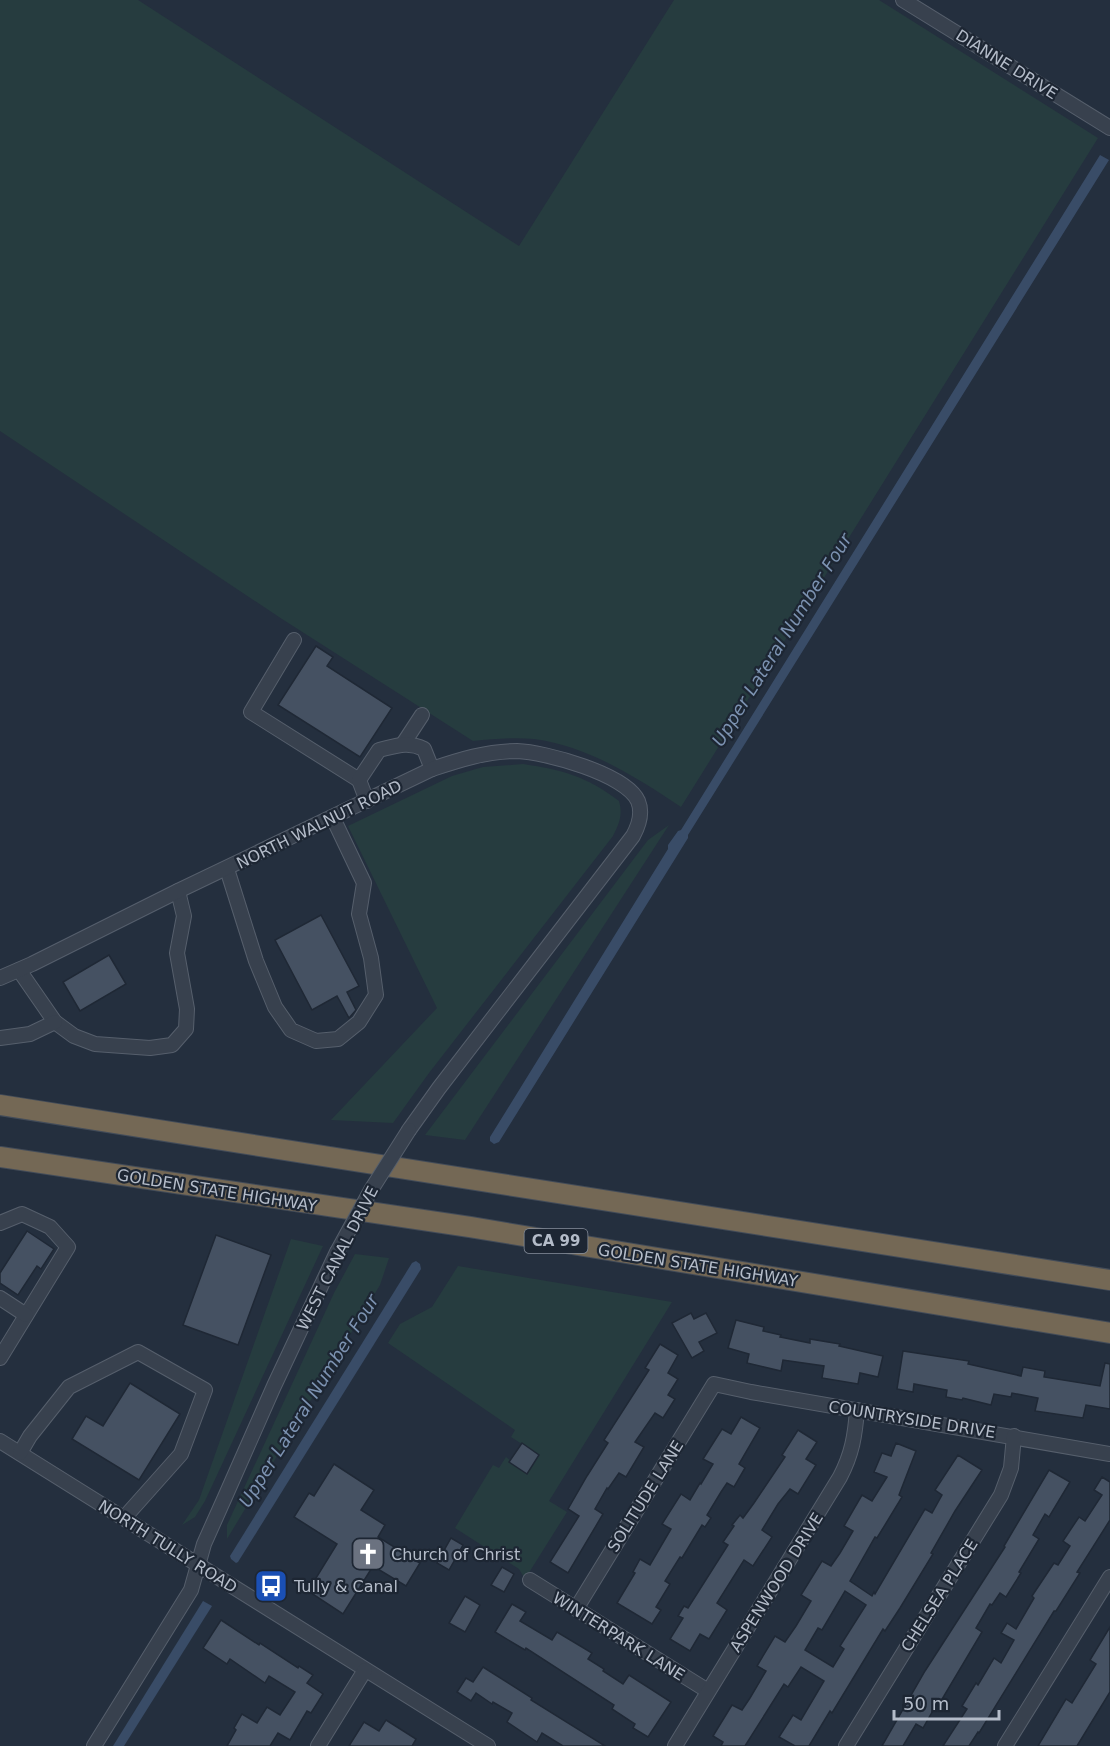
<svg xmlns="http://www.w3.org/2000/svg" width="1110" height="1746" font-family="'DejaVu Sans',sans-serif">
	<style>
		.green { fill: #263c3f }
		.water { fill: #394c67 }
		.building { fill: #455162; stroke: #1f2835; stroke-width: 1.5; fill-rule: evenodd }
		.lines { fill: none; stroke-linecap: round; stroke-linejoin: round }
		.minor-casing { stroke: #565f6c; stroke-width: 16 }
		.highway-casing { stroke: #434c59; stroke-width: 22 }
		.minor { stroke: #38414e; stroke-width: 14 }
		.highway { stroke: #746855; stroke-width: 20 }
		.minor-bridge-casing { stroke: #565f6c; stroke-width: 16; stroke-linecap: butt }
		.minor-bridge { stroke: #38414e; stroke-width: 14 }
		.labels { text-anchor: middle; stroke-width: 4.5; stroke-linejoin: round; paint-order: stroke }
		.shield { fill: #1d2633; stroke: #878f9c; stroke-width: 1.5 }
		.shield-label { font-size: 15px; font-weight: bold; fill: #b4bcc9 }
		.street-label { font-size: 16px; fill: #b4bcc9; stroke: #1d2633 }
		.poi-label { font-size: 16px; fill: #b4bcc9; stroke: #1d2633; text-anchor: start }
		.water-label { font-size: 18px; font-style: italic; fill: #7c92b1; stroke: #1d2633 }
	</style>
	<rect width="100%" height="100%" fill="#242f3e"/>
	<g class="green">
		<path d="M0 0H138L519 246 674 0H879L1098 138 681 807C636 777 588 746 534 739 513 737 493 739 473 741L282 619 0 431Z"/>
		<path d="M523 764C563 770 586 776 619 801 623 815 619 824 613 836L429 1073 393 1123 331 1120 437 1008 348 826 452 776 483 767Z"/>
		<polygon points="669,825 465,1140 425,1135 648,840"/>
		<polygon points="291,1239 323,1246 205,1501 195,1517 182,1525 199,1500"/>
		<polygon points="355,1254 389,1258 380,1285 227,1539 227,1525 334,1293"/>
		<polygon points="458,1266 672,1302 549,1501 567,1512 525,1579 519,1569 455,1528 493,1465 499,1468 506,1457 527,1474 539,1455 511,1437 515,1430 388,1343 400,1324 432,1307"/>
	</g>
	<g class="water">
		<polygon points="1100,155 1109,160 688,835 688,838 499,1142 494,1144 490,1141 490,1137 668,849 668,845 678,831 681,830"/>
		<polygon points="416,1261 420,1264 421,1269 238,1562 236,1563 231,1559 230,1556 412,1263"/>
		<polygon points="203,1601 212,1606 124,1746 113,1746"/>
	</g>
	<g class="building">
		<polygon points="316,646 333,657 327,666 392,708 360,757 278,705"/>
		<polygon points="321,915 359,986 347,992 356,1010 349,1018 337,996 312,1010 275,940"/>
		<polygon points="109,955 126,984 80,1011 63,982"/>
		<polygon points="27,1231 54,1249 41,1269 37,1266 18,1295 0,1283 0,1273"/>
		<polygon points="216,1235 271,1255 238,1345 183,1325"/>
		<polygon points="691,1313 694,1319 706,1313 717,1333 699,1342 704,1351 692,1358 672,1323"/>
		<polygon points="736,1320 764,1327 763,1331 781,1335 780,1337 810,1343 810,1339 840,1344 839,1346 883,1356 878,1377 860,1373 858,1384 822,1378 824,1366 783,1360 781,1371 747,1363 749,1354 728,1348"/>
		<polygon points="660,1344 678,1355 668,1373 678,1379 668,1395 675,1399 663,1418 655,1413 635,1442 644,1447 626,1477 619,1473 608,1489 607,1488 595,1509 603,1514 568,1573 550,1562 579,1516 568,1509 587,1476 608,1443 604,1440 649,1370 645,1368"/>
		<polygon points="903,1351 969,1361 968,1364 1021,1376 1023,1367 1045,1371 1044,1377 1100,1386 1105,1363 1110,1364 1110,1409 1086,1405 1083,1418 1035,1411 1038,1398 1012,1393 1011,1397 994,1394 991,1405 963,1398 962,1400 946,1397 947,1390 914,1384 913,1392 897,1389"/>
		<polygon points="130,1383 180,1414 139,1480 72,1439 86,1416 103,1426"/>
		<polygon points="741,1417 760,1428 739,1464 745,1468 734,1487 727,1483 721,1492 707,1515 711,1518 705,1527 702,1525 682,1558 680,1557 665,1581 670,1584 656,1607 661,1610 652,1624 617,1603 635,1573 633,1572 640,1559 650,1565 671,1529 662,1524 681,1494 690,1500 700,1483 701,1484 713,1464 703,1459 722,1429 731,1434"/>
		<polygon points="798,1430 817,1442 806,1459 816,1465 798,1494 790,1489 778,1504 762,1530 772,1537 753,1566 744,1560 717,1603 727,1610 709,1639 700,1634 690,1651 670,1639 683,1618 678,1616 684,1606 688,1608 728,1545 723,1542 734,1526 732,1525 740,1515 743,1518 754,1503 785,1457 782,1455"/>
		<polygon points="522,1443 539,1455 527,1474 509,1462"/>
		<path d="M896 1443 916 1451 899 1495 902 1497 877 1538 875 1537 850 1581 872 1596 874 1592 875 1594 925 1509 932 1513 942 1495 935 1490 958 1455 982 1470 955 1511 931 1553 933 1554 900 1608 885 1631 883 1629 832 1713 830 1711 809 1746H795L779 1737 793 1715 801 1720 824 1681 801 1667 788 1687 784 1684 745 1746H721L723 1742 713 1736 732 1705 742 1710 750 1698 766 1671 757 1666 775 1636 785 1642 796 1626 811 1601 801 1595 822 1561 831 1566 840 1553 853 1531 844 1526 862 1495 872 1501 887 1477 874 1472 882 1453 891 1456ZM845 1591 866 1605 840 1646 844 1649 833 1667 805 1650 818 1628 822 1630Z"/>
		<polygon points="334,1464 374,1490 361,1510 385,1525 378,1537 420,1563 406,1586 373,1566 343,1614 308,1591 337,1544 294,1517 309,1493 314,1496"/>
		<polygon points="1049,1470 1070,1482 1049,1517 1045,1514 1033,1535 1039,1539 1019,1572 1021,1573 1006,1597 1000,1593 992,1605 990,1604 976,1628 982,1632 941,1701 939,1700 923,1728 916,1724 903,1746 882,1746 925,1671 1005,1547 1004,1546"/>
		<polygon points="1102,1477 1110,1482 1110,1520 1077,1572 1080,1573 1056,1611 1054,1611 979,1733 978,1732 969,1746 943,1746 967,1709 962,1706 976,1683 978,1685 994,1658 1001,1663 1014,1640 1001,1633 1007,1623 1016,1629 1034,1598 1032,1596 1054,1563 1058,1565 1070,1546 1063,1541 1079,1517 1085,1521 1102,1495 1094,1490"/>
		<polygon points="451,1538 463,1545 449,1570 437,1563"/>
		<polygon points="502,1567 514,1574 504,1592 491,1585"/>
		<polygon points="465,1596 480,1605 465,1632 449,1623"/>
		<polygon points="512,1604 526,1612 520,1621 552,1640 557,1632 592,1653 588,1659 604,1669 603,1671 623,1684 629,1675 671,1702 648,1737 633,1728 635,1724 612,1709 614,1705 526,1648 525,1650 495,1632"/>
		<polygon points="221,1620 259,1645 260,1643 298,1668 299,1666 313,1675 307,1683 323,1694 311,1713 307,1711 290,1740 278,1733 270,1746 227,1746 236,1730 234,1728 242,1714 257,1723 267,1707 280,1715 295,1692 269,1676 265,1683 230,1659 227,1664 203,1648"/>
		<polygon points="1110,1627 1110,1692 1077,1746 1038,1746 1066,1699 1072,1703 1096,1664 1090,1660"/>
		<polygon points="483,1667 532,1698 531,1700 605,1746 563,1746 542,1733 537,1742 507,1722 512,1713 493,1702 492,1704 476,1693 471,1701 457,1692 466,1678 473,1682"/>
		<polygon points="386,1720 416,1739 412,1746 349,1746 364,1722 379,1731"/>
	</g>
	<g class="lines">
		<g class="minor-casing">
			<g id="minor">
				<polyline points="903,0 1110,128"/>
				<polyline points="294,640 251,712 359,780"/>
				<polyline points="403,744 422,715"/>
				<path d="M367 801 359 780 379 750C396 746 408 741 424 749L432 769"/>
				<polyline points="227,869 256,961 275,1007 291,1030 316,1041 338,1039 359,1022 376,995 371,958 359,914 364,883 333,818"/>
				<polyline points="19,970 55,1022 74,1036 95,1044 150,1048 172,1045 186,1029 187,1009 177,953 184,916 178,891"/>
				<path d="M0 978 32 964 178 891 432 769C459 760 487 751 517 751 545 752 626 774 638 801 643 813 639 825 633 836L439 1088 409 1130"/>
				<polyline points="0,1038 30,1034 55,1022"/>
				<polyline points="0,1223 22,1214 50,1227 68,1247 0,1358"/>
				<polyline points="0,1298 26,1315"/>
				<polyline points="0,1441 488,1746"/>
				<polyline points="20,1453 30,1436 69,1387 138,1352 205,1390 181,1454 124,1518"/>
				<polyline points="530,1580 708,1691"/>
				<polyline points="576,1609 714,1384 751,1392 1110,1454"/>
				<polyline points="94,1746 191,1590 204,1544 225,1497 274,1386 337,1252"/>
				<polyline points="318,1746 365,1670"/>
				<path d="M675 1746 840 1477C852 1454 855 1436 857 1410"/>
				<polyline points="846,1746 1001,1495 1011,1468 1014,1436"/>
				<polyline points="1005,1746 1110,1577"/>
			</g>
		</g>
		<g class="highway-casing">
			<g id="highway">
				<polyline points="0,1105 1110,1280"/>
				<polyline points="0,1157 470,1227 1110,1333"/>
			</g>
		</g>
		<use href="#minor" class="minor"/>
		<use href="#highway" class="highway"/>
		<g class="minor-bridge-casing">
			<polyline id="minor-bridge" points="337,1252 371,1190 409,1130"/>
		</g>
		<use href="#minor-bridge" class="minor-bridge"/>
	</g>
	<defs>
		<g id="church-square" transform="scale(1.725)"><rect x="-9" y="-9" width="18" height="18" rx="4" fill="#6b7280" stroke="#1d2633"/><path d="M-1.2-6h2.4v3.5h3.3v2.4h-3.3V6h-2.4V-.1h-3.3v-2.4h3.3Z" fill="#fff"/></g>
		<g id="bus-square" transform="scale(1.725)"><rect x="-9" y="-9" width="18" height="18" rx="4" fill="#1a4fb4" stroke="#1d2633"/><path d="M-5-6H5V4H4V6H2V4H-2V6H-4V4H-5ZM-3.5-4V0h7V-4ZM-3.5 1.2v1.5H-2V1.2ZM2 1.2v1.5H3.5V1.2Z" fill="#fff"/></g>
	</defs>
	<g fill-rule="evenodd">
		<use href="#church-square" x="368" y="1554"/>
		<use href="#bus-square" x="271" y="1586"/>
	</g>
	<g class="labels">
		<rect class="shield" x="524.5" y="1229" width="63" height="24" rx="4.5"/>
		<g class="shield-label">
			<text x="556" y="1246">CA 99</text>
		</g>
		<g class="street-label">
			<text transform="translate(1007 64) rotate(32)" y="6">DIANNE DRIVE</text>
			<text transform="translate(319 824) rotate(-26)" y="6">NORTH WALNUT ROAD</text>
			<text transform="translate(217 1190) rotate(9)" y="6">GOLDEN STATE HIGHWAY</text>
			<text transform="translate(337 1258) rotate(-63)" y="6">WEST CANAL DRIVE</text>
			<text transform="translate(698 1265) rotate(9)" y="6">GOLDEN STATE HIGHWAY</text>
			<text transform="translate(912 1419) rotate(9)" y="6">COUNTRYSIDE DRIVE</text>
			<text transform="translate(645 1496) rotate(-58)" y="6">SOLITUDE LANE</text>
			<text transform="translate(168 1546) rotate(32)" y="6">NORTH TULLY ROAD</text>
			<text transform="translate(776 1582) rotate(-58)" y="6">ASPENWOOD DRIVE</text>
			<text transform="translate(939 1595) rotate(-58)" y="6">CHELSEA PLACE</text>
			<text transform="translate(619 1636) rotate(32)" y="6">WINTERPARK LANE</text>
		</g>
		<g class="poi-label">
			<text x="391" y="1560">Church of Christ</text>
			<text x="294" y="1592">Tully &amp; Canal</text>
		</g>
		<g class="water-label">
			<text transform="translate(782 640) rotate(-58)" y="6">Upper Lateral Number Four</text>
			<text transform="translate(309 1401) rotate(-58)" y="6">Upper Lateral Number Four</text>
		</g>
	</g>
	<path d="M894 1710v9h105v-9" fill="none" stroke="#b4bcc9" stroke-width="3"/>
	<text x="903" y="1710" font-size="18" fill="#b4bcc9" stroke="#1d2633" stroke-width="4.5" paint-order="stroke">50 m</text>
</svg>
